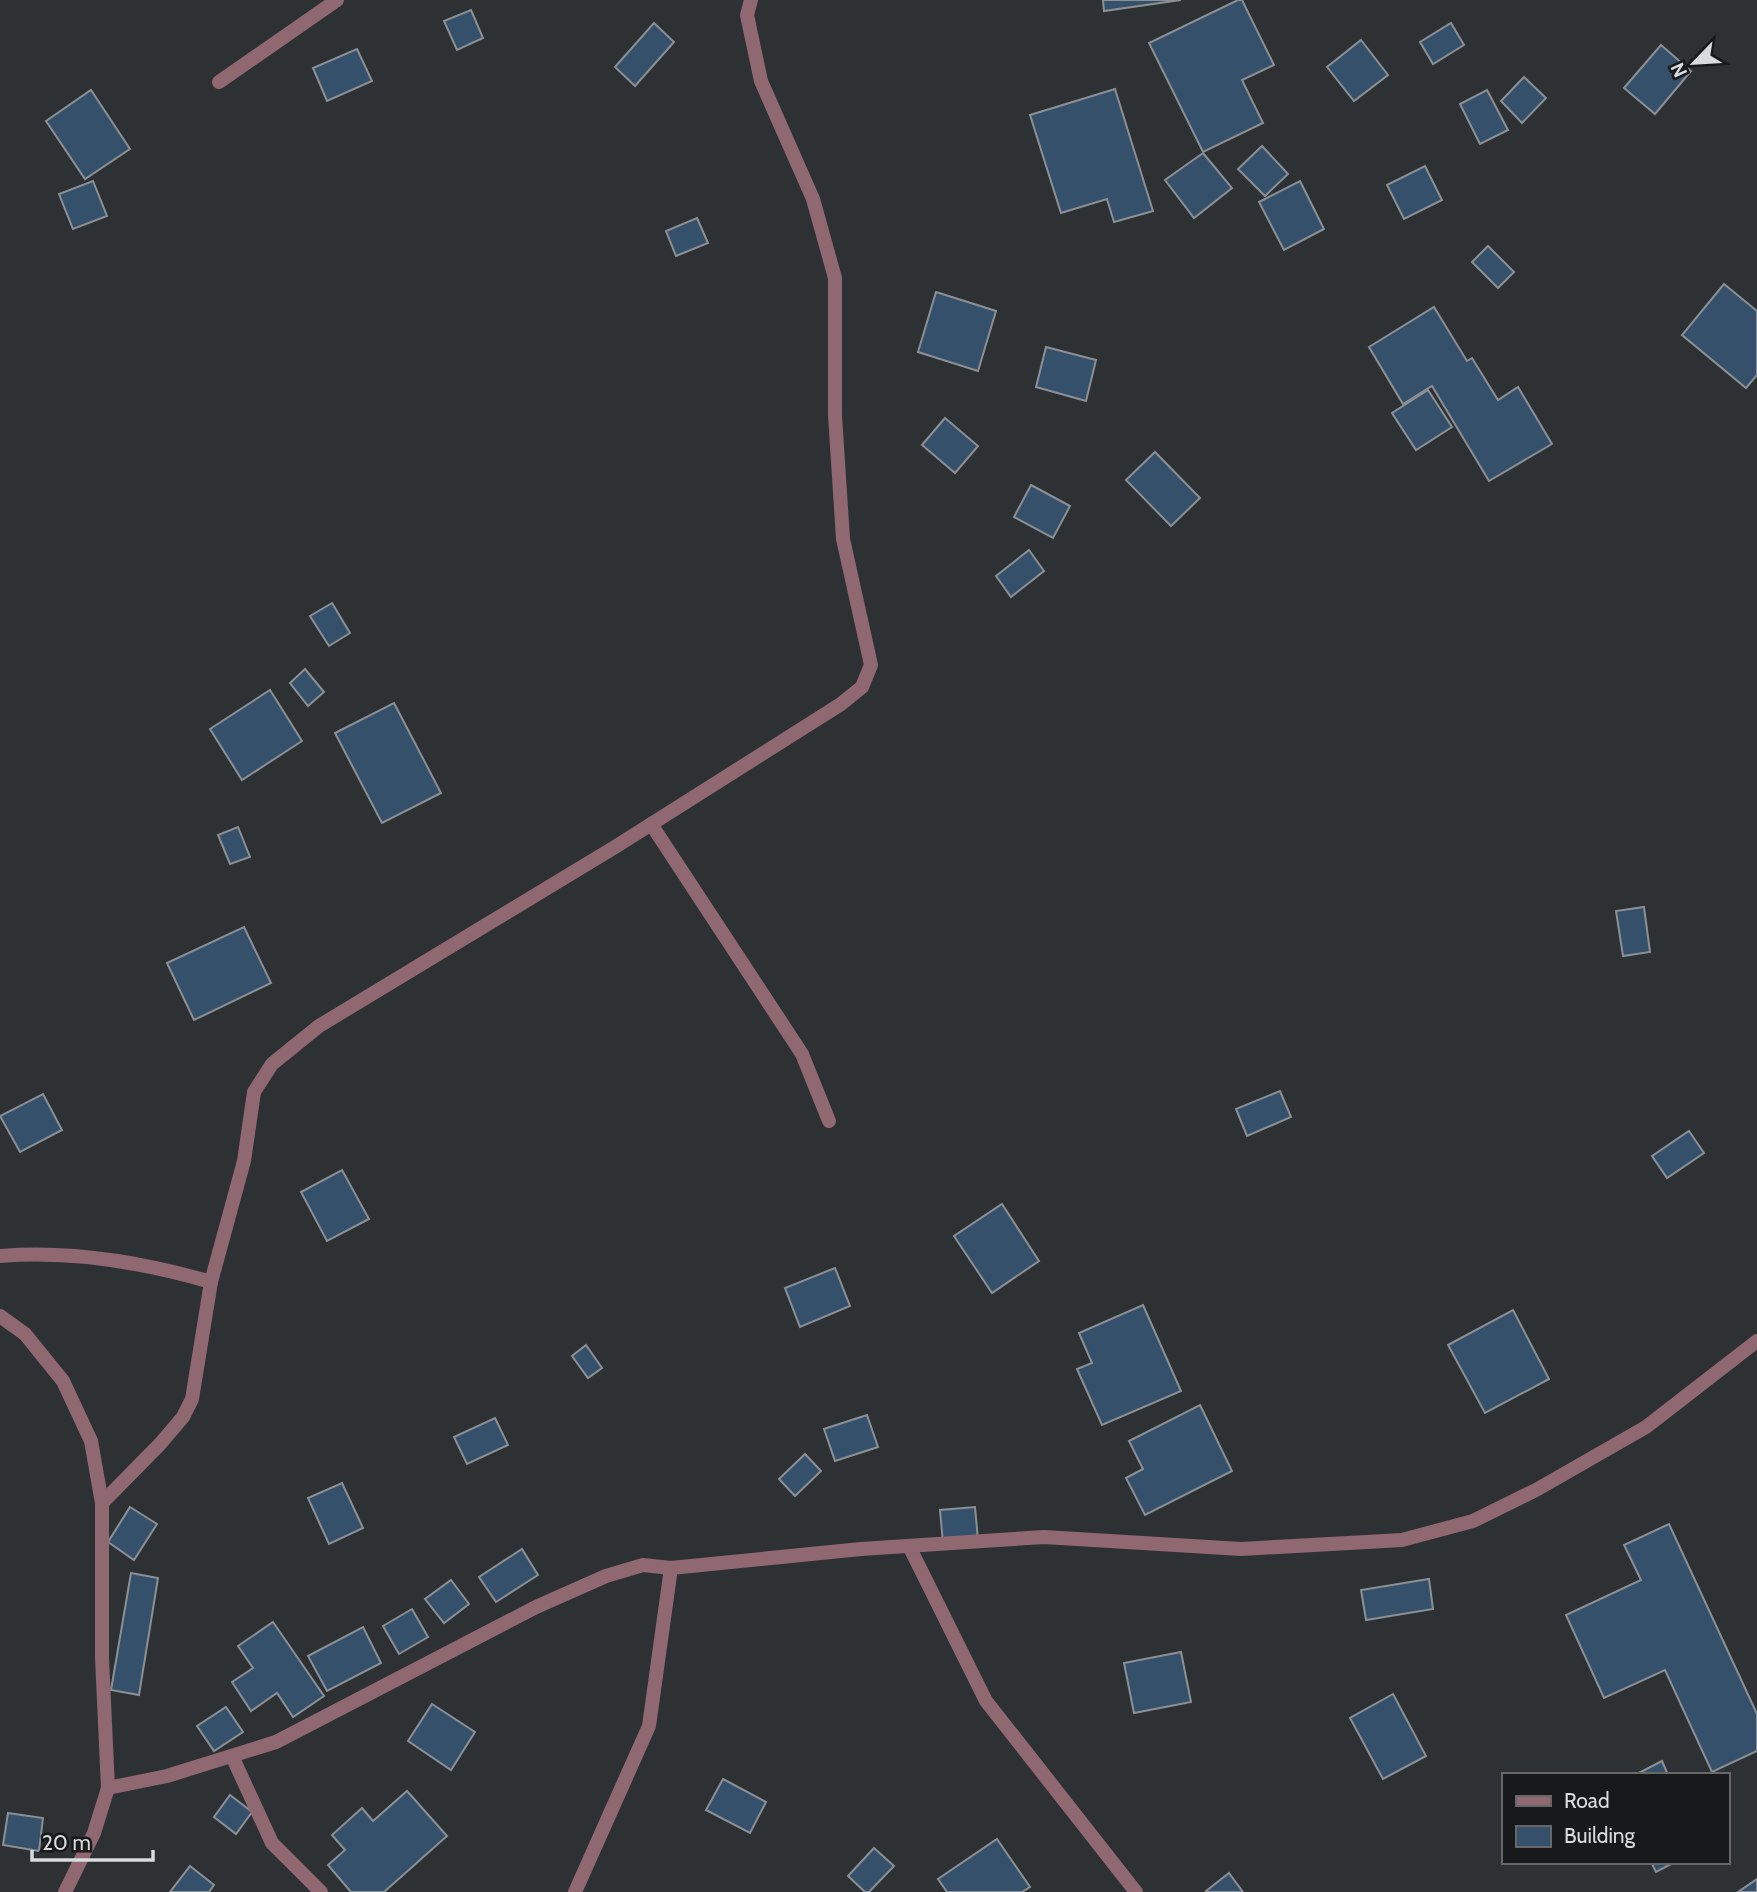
<svg xmlns="http://www.w3.org/2000/svg" width="1757" height="1892" font-family="Cabin,sans-serif">
	<style>
		.building { fill: #34506b; stroke: #8c8f93; stroke-width: 2 }
		.lines { fill: none; stroke-linecap: round; stroke-linejoin: round }
		.street { stroke: #906871; stroke-width: 14 }
	</style>
	<rect width="100%" height="100%" fill="#2e3134"/>
	<g class="building">
		<polygon points="1103,0 1181,0 1104,11"/>
		<polygon points="1238,0 1242,0 1274,65 1242,80 1263,123 1203,152 1149,43"/>
		<polygon points="471,10 483,38 457,50 444,21"/>
		<polygon points="654,23 674,42 635,86 615,67"/>
		<polygon points="1451,23 1464,45 1433,64 1420,42"/>
		<polygon points="1361,40 1388,75 1354,101 1327,67"/>
		<polygon points="1661,45 1691,71 1655,114 1624,88"/>
		<polygon points="357,49 372,81 327,101 313,68"/>
		<polygon points="1524,77 1546,98 1522,123 1501,101"/>
		<polygon points="1115,89 1153,211 1114,222 1107,199 1061,213 1030,115"/>
		<polygon points="91,90 130,149 85,179 46,121"/>
		<polygon points="1487,90 1508,130 1480,144 1460,104"/>
		<polygon points="1262,146 1288,174 1265,196 1238,169"/>
		<polygon points="1203,153 1232,188 1194,218 1165,180"/>
		<polygon points="1425,166 1442,200 1404,219 1387,185"/>
		<polygon points="93,181 107,216 73,229 59,194"/>
		<polygon points="1300,181 1324,229 1284,250 1259,202"/>
		<polygon points="697,218 708,243 676,256 666,231"/>
		<polygon points="1488,246 1514,272 1498,288 1472,262"/>
		<polygon points="1724,284 1757,311 1757,375 1746,388 1682,335"/>
		<polygon points="936,292 996,311 978,371 918,352"/>
		<polygon points="1434,307 1467,361 1472,358 1498,400 1518,387 1552,444 1489,481 1432,386 1403,404 1369,347"/>
		<polygon points="1046,347 1096,360 1086,401 1036,387"/>
		<polygon points="1428,390 1452,427 1416,450 1392,413"/>
		<polygon points="945,418 978,446 955,473 922,445"/>
		<polygon points="1155,452 1200,498 1171,526 1126,480"/>
		<polygon points="1031,485 1070,506 1053,538 1014,517"/>
		<polygon points="1029,550 1044,571 1011,597 996,576"/>
		<polygon points="332,603 350,633 329,646 310,616"/>
		<polygon points="305,669 324,692 308,706 290,683"/>
		<polygon points="270,690 302,741 242,780 210,729"/>
		<polygon points="394,703 441,793 382,823 335,733"/>
		<polygon points="238,827 250,857 230,864 218,835"/>
		<polygon points="1644,907 1650,952 1623,956 1616,911"/>
		<polygon points="244,927 271,983 194,1020 167,963"/>
		<polygon points="1280,1091 1291,1117 1247,1136 1236,1109"/>
		<polygon points="43,1094 62,1130 20,1152 0,1116"/>
		<polygon points="1689,1131 1704,1153 1667,1178 1652,1156"/>
		<polygon points="342,1170 369,1219 327,1241 301,1192"/>
		<polygon points="1002,1204 1039,1261 992,1293 954,1236"/>
		<polygon points="835,1268 850,1306 800,1327 785,1288"/>
		<polygon points="1143,1305 1181,1391 1102,1425 1077,1369 1092,1363 1079,1333"/>
		<polygon points="1513,1310 1549,1379 1485,1413 1448,1345"/>
		<polygon points="586,1345 602,1368 588,1378 572,1356"/>
		<polygon points="1200,1405 1232,1471 1145,1515 1126,1478 1143,1469 1129,1441"/>
		<polygon points="867,1415 878,1447 835,1461 824,1429"/>
		<polygon points="495,1418 508,1445 467,1464 454,1437"/>
		<polygon points="805,1454 821,1471 795,1496 779,1479"/>
		<polygon points="342,1483 363,1528 329,1544 308,1498"/>
		<polygon points="130,1507 157,1524 134,1560 108,1542"/>
		<polygon points="975,1507 978,1540 943,1543 940,1510"/>
		<polygon points="1669,1524 1757,1714 1757,1751 1712,1772 1665,1670 1604,1698 1566,1615 1641,1580 1624,1545"/>
		<polygon points="522,1549 538,1575 496,1602 479,1577"/>
		<polygon points="131,1573 158,1578 139,1695 111,1690"/>
		<polygon points="1429,1579 1433,1609 1366,1620 1361,1590"/>
		<polygon points="451,1580 469,1604 444,1623 425,1599"/>
		<polygon points="412,1609 428,1637 399,1654 383,1626"/>
		<polygon points="273,1622 324,1696 293,1717 277,1693 251,1711 232,1682 253,1668 238,1646"/>
		<polygon points="363,1627 381,1663 327,1691 308,1656"/>
		<polygon points="1181,1652 1191,1702 1134,1713 1124,1663"/>
		<polygon points="1393,1694 1426,1756 1383,1779 1350,1718"/>
		<polygon points="432,1704 475,1732 451,1770 408,1741"/>
		<polygon points="226,1707 243,1732 214,1751 197,1726"/>
		<polygon points="1662,1761 1668,1775 1635,1775"/>
		<polygon points="723,1779 766,1802 750,1833 706,1810"/>
		<polygon points="407,1791 447,1836 384,1892 351,1892 328,1865 345,1850 332,1835 362,1808 373,1821"/>
		<polygon points="230,1795 252,1812 236,1834 214,1817"/>
		<polygon points="8,1813 43,1818 39,1851 3,1845"/>
		<polygon points="997,1839 1030,1887 1022,1892 947,1892 938,1879"/>
		<polygon points="874,1848 894,1866 869,1892 865,1892 848,1876"/>
		<polygon points="1651,1862 1675,1862 1656,1872"/>
		<polygon points="190,1866 214,1885 209,1892 170,1892"/>
		<polygon points="1229,1873 1243,1892 1207,1892 1206,1891"/>
		<polygon points="1757,1879 1757,1892 1738,1892"/>
	</g>
	<g class="lines">
		<g class="street">
			<polyline points="219,82 337,0"/>
			<polyline points="651,824 802,1054 829,1121"/>
			<path d="M0 1256C72 1250 142 1262 211 1282"/>
			<polyline points="0,1316 25,1334 63,1381 91,1441 102,1503 102,1658 108,1788"/>
			<polyline points="102,1503 160,1444 183,1417 192,1399 211,1282 244,1161 254,1092 272,1064 319,1026 615,847 841,704 862,687 871,665 843,539 835,415 835,278 813,199 761,81 747,15 751,0"/>
			<polyline points="909,1546 986,1701 1136,1892"/>
			<polyline points="232,1756 272,1843 321,1892"/>
			<polyline points="65,1892 94,1833 108,1788 167,1776 276,1742 536,1607 606,1576 643,1565 671,1568 861,1549 1044,1537 1241,1549 1402,1540 1473,1521 1536,1490 1646,1427 1757,1341"/>
			<polyline points="575,1892 649,1726 671,1568"/>
		</g>
	</g>
	<rect x="1502" y="1773" width="228" height="91" fill="#17191a" stroke="#656768" stroke-width="2"/>
	<rect x="1516" y="1796" width="35" height="10" fill="#906871" stroke="#656768" stroke-width="2"/>
	<text x="1564" y="1808" font-size="21" fill="#d9dbdd">Road</text>
	<rect x="1516" y="1826" width="35" height="21" fill="#34506b" stroke="#656768" stroke-width="2"/>
	<text x="1564" y="1843" font-size="21" fill="#d9dbdd">Building</text>
	<g transform="translate(1694 63) rotate(245)" stroke="#17191a" stroke-width="5" paint-order="stroke">
	<path d="M0-5L12 26L0 18L-12 26Z" fill="#d9dbdd"/>
	<text y="-10" font-size="19" font-weight="bold" text-anchor="middle" fill="#d9dbdd">N</text>
	</g>
	<path d="M32 1850v10h121v-10" fill="none" stroke="#d9dbdd" stroke-width="3.5"/>
	<text x="42" y="1850" font-size="21" fill="#d9dbdd" stroke="#17191a" stroke-width="5" paint-order="stroke">20 m</text>
</svg>
